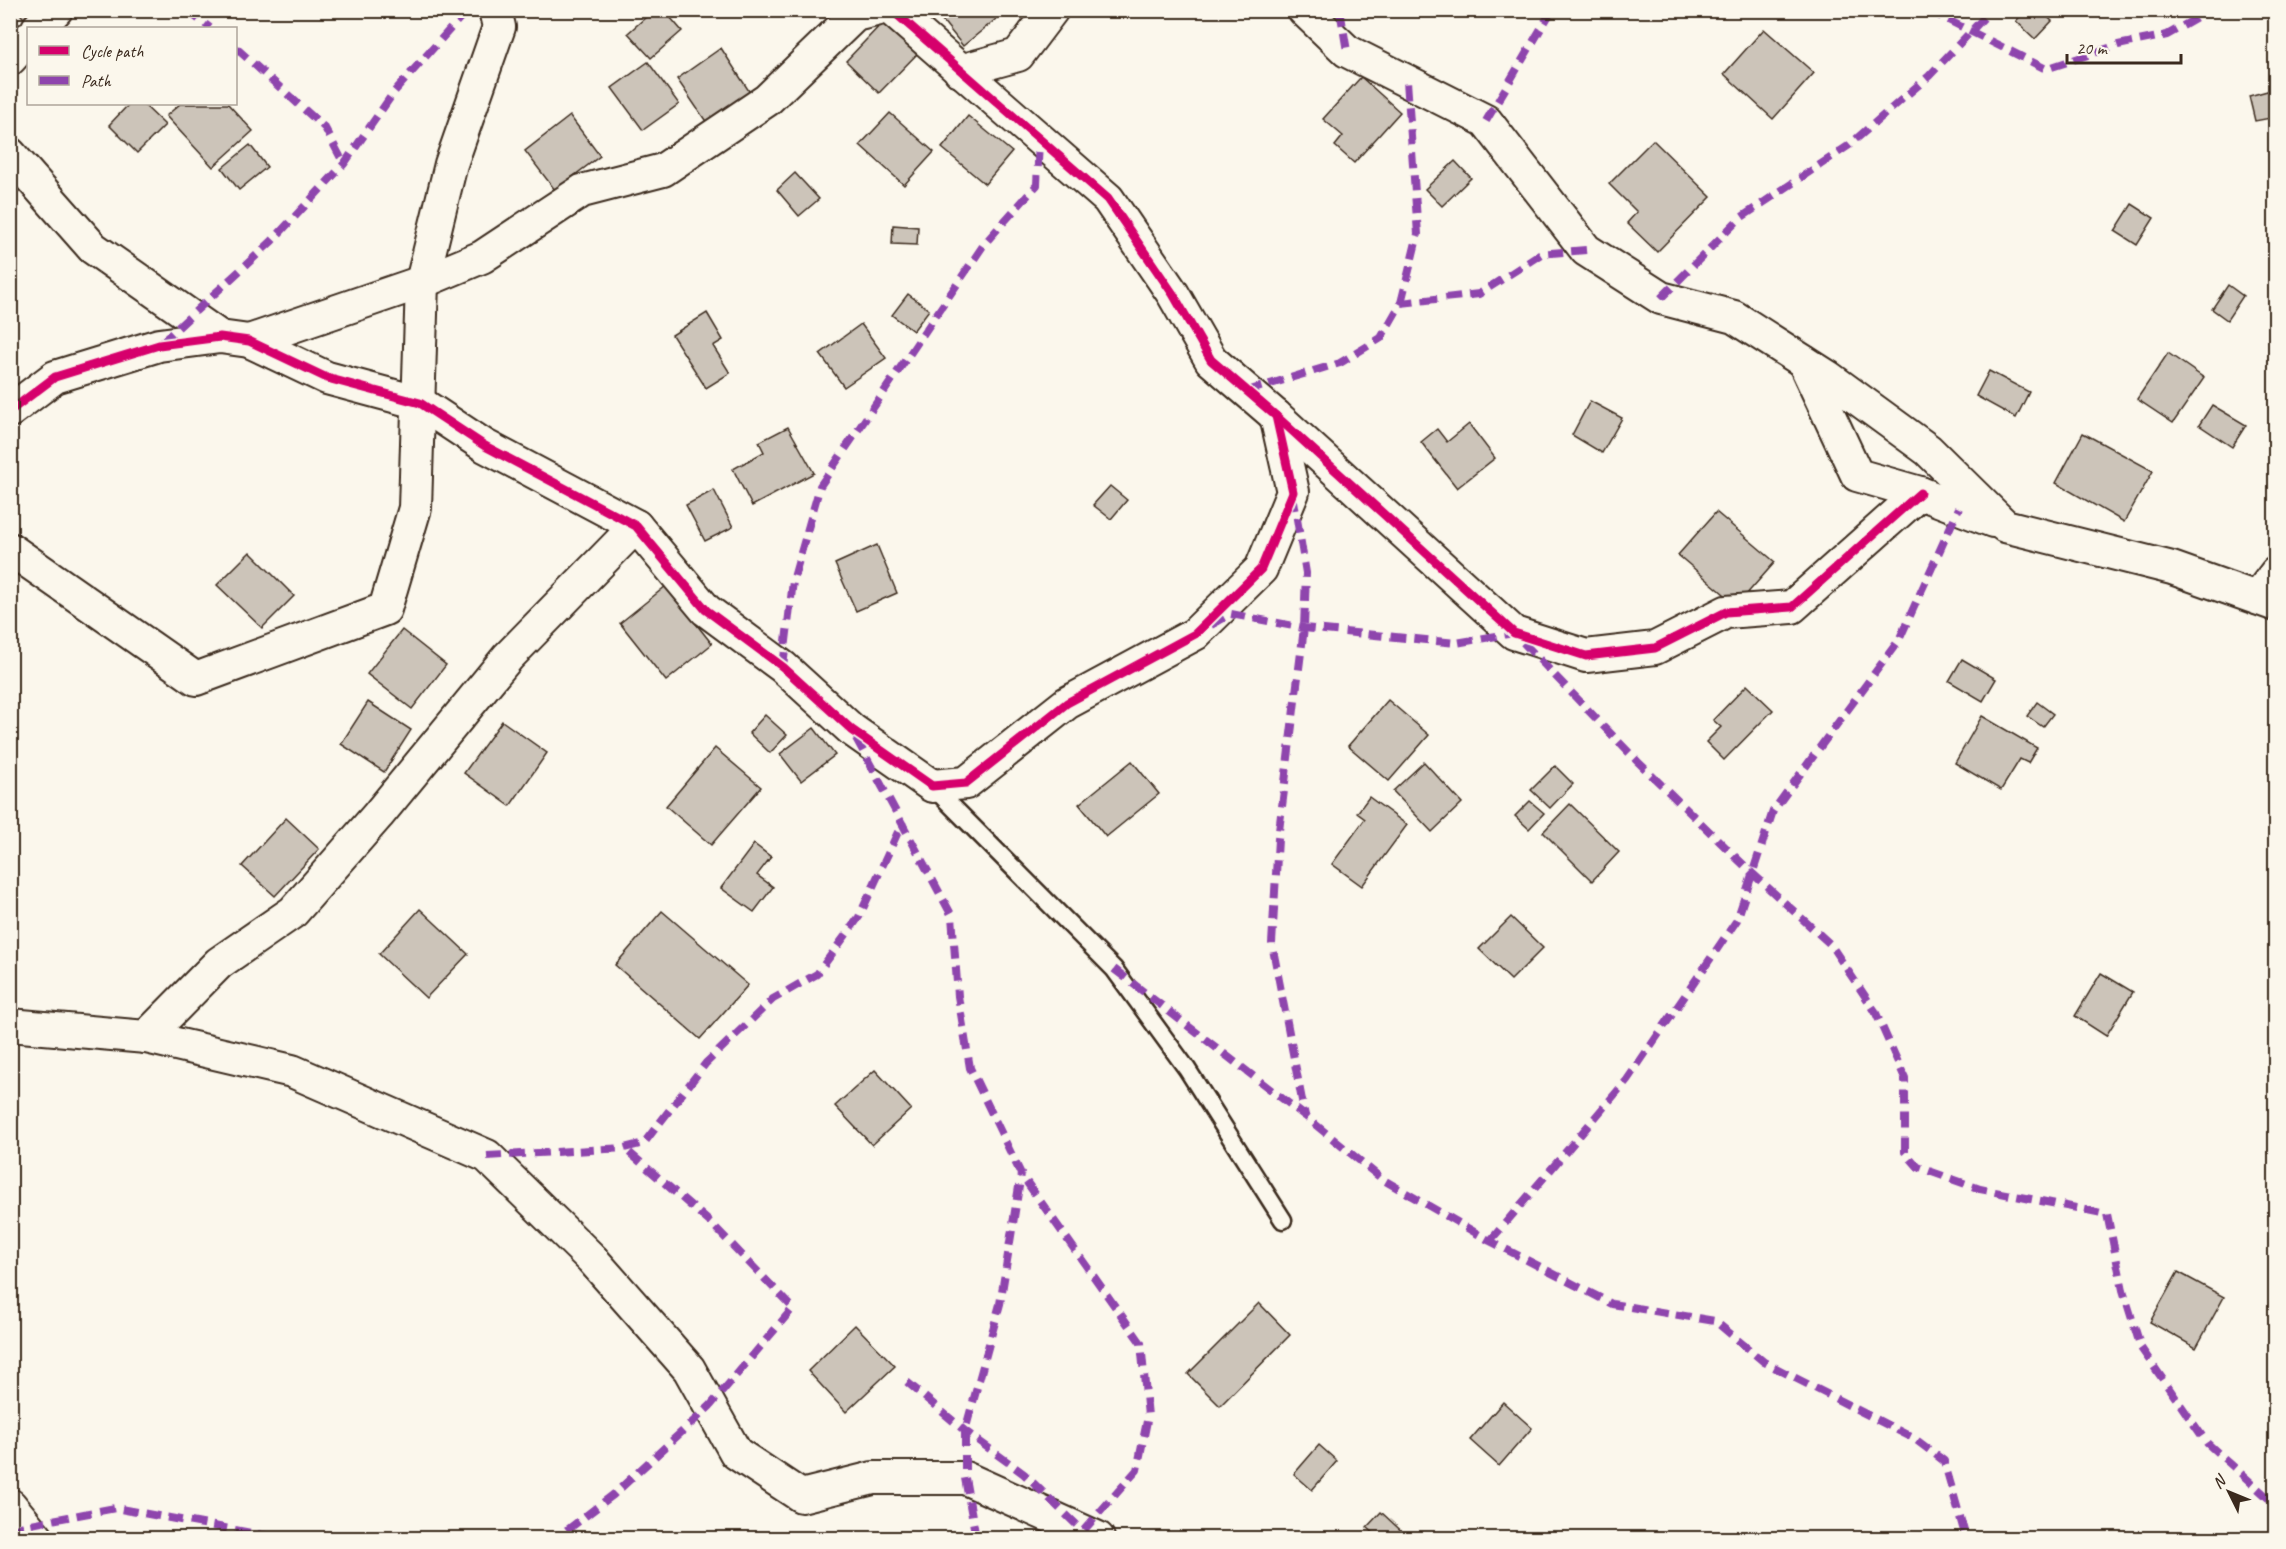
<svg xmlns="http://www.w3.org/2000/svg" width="2286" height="1549" font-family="Caveat,sans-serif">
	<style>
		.building { fill: #ccc4b9; stroke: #3b2a1e; stroke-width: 1.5 }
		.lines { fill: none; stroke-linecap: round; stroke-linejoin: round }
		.lane-casing { stroke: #3b2a1e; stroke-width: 21 }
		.street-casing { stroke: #3b2a1e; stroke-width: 36 }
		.lane { stroke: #fbf7ec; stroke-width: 16 }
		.street { stroke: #fbf7ec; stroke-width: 32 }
		.quiet { stroke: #8e44ad; stroke-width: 8; stroke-dasharray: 15 8; stroke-linecap: butt }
		.cycleway-casing { stroke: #fbf7ec; stroke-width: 13 }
		.cycleway { stroke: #d6006c; stroke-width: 9 }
	</style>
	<rect width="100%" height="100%" fill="#fbf7ec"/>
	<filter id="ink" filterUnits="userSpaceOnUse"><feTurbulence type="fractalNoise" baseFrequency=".0167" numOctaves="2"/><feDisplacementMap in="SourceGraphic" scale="12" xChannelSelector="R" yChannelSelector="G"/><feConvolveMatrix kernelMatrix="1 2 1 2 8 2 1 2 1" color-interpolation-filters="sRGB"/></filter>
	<g filter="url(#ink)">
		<g class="building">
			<polygon points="17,10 37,10 26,21"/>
			<polygon points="654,10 664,10 682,31 651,58 628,33"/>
			<polygon points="934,10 1007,10 963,46"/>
			<polygon points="2026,10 2040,10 2052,21 2035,39 2016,21"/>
			<polygon points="885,20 918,53 879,93 846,61"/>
			<polygon points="1764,29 1814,73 1773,119 1724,74"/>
			<polygon points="721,48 751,94 707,123 677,79"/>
			<polygon points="648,62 679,104 643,130 612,88"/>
			<polygon points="1361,77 1400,112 1354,163 1335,146 1343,136 1323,119"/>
			<polygon points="2271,90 2276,117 2255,121 2249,96"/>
			<polygon points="129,104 143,104 165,125 137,153 109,125"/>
			<polygon points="180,104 228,104 253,131 213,167 166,116"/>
			<polygon points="890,113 934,152 904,185 860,145"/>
			<polygon points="570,116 600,156 555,190 525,151"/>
			<polygon points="968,116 1012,152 985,184 942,148"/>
			<polygon points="1653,140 1711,197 1657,252 1627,223 1637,212 1609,184"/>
			<polygon points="250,145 267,167 239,190 222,168"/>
			<polygon points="1455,161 1471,178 1442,206 1425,189"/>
			<polygon points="795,173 819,199 799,216 777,190"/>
			<polygon points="2132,204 2154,218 2137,245 2115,231"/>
			<polygon points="893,225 918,227 917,245 892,244"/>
			<polygon points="2228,285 2243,296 2227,320 2212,309"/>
			<polygon points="908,294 929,310 913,331 892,315"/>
			<polygon points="707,313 723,340 713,346 730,373 706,388 672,335"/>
			<polygon points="861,324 886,358 844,387 820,354"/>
			<polygon points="2168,353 2204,378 2173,423 2137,399"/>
			<polygon points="1989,371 2029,392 2016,418 1976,396"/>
			<polygon points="1590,401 1622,418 1602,453 1572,435"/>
			<polygon points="2212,405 2246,425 2232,447 2199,425"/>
			<polygon points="1469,424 1495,458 1457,488 1421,442 1437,429 1447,442"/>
			<polygon points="788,427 814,473 752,506 733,469 764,452 759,442"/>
			<polygon points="2083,433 2153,471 2124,522 2056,483"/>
			<polygon points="1110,486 1127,500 1111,519 1093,505"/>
			<polygon points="714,490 733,527 705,541 686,505"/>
			<polygon points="1716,512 1775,562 1737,605 1678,555"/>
			<polygon points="877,545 897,593 856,611 835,564"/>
			<polygon points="250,552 294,596 262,628 217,585"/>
			<polygon points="666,586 712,644 666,681 620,623"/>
			<polygon points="402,630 446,665 412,709 367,674"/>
			<polygon points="1962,659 1996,679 1983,701 1949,681"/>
			<polygon points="1747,685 1773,710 1724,760 1706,742 1721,727 1713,720"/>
			<polygon points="1388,700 1429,735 1389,781 1348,746"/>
			<polygon points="368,702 411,730 384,772 341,744"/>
			<polygon points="2037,702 2053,714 2043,727 2027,716"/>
			<polygon points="765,715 787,735 770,753 749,733"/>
			<polygon points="1982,716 2037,748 2028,763 2020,759 2001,790 1955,763"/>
			<polygon points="502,721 547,753 510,806 464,773"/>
			<polygon points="814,728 835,755 801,781 780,754"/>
			<polygon points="715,748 761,787 711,845 666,806"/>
			<polygon points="1132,761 1159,794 1106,837 1079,804"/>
			<polygon points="1424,762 1462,803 1432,832 1393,791"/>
			<polygon points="1555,766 1573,784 1550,808 1531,790"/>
			<polygon points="1369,797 1407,825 1362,886 1332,864 1365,819 1357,813"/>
			<polygon points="1530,801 1544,813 1529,829 1515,816"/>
			<polygon points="1570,804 1619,852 1592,881 1543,832"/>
			<polygon points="286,818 319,849 275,896 242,866"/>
			<polygon points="754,844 771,857 757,875 773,887 754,912 721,888"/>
			<polygon points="420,909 468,954 426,998 379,954"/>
			<polygon points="662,911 748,985 700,1039 615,965"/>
			<polygon points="1511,917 1543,948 1511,980 1479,949"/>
			<polygon points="2101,973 2133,992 2106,1036 2075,1016"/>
			<polygon points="875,1070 911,1109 872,1145 835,1106"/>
			<polygon points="2178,1272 2224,1297 2196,1348 2150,1322"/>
			<polygon points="1259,1303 1290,1335 1220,1406 1188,1374"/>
			<polygon points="855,1325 895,1366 846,1412 808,1371"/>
			<polygon points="1503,1402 1532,1428 1499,1466 1470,1440"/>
			<polygon points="1319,1445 1337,1461 1312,1490 1294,1474"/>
			<polygon points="1381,1512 1409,1538 1379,1538 1367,1527"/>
		</g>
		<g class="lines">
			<g class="lane-casing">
				<polyline id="lane" points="932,786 1114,969 1187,1069 1283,1220"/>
			</g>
			<g class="street-casing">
				<g id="street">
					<polyline points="892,10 1108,199 1173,294 1211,360 1276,416 1514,633 1586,656 1655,648 1726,612 1792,607 1920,493"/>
					<polyline points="1304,10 1347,51 1486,121 1586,250 1661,298 1734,317 1828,377 1928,450 2005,526 2172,568 2276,605"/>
					<polyline points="38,28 56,10"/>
					<polyline points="10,59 28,39"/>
					<polyline points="960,71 1018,55 1052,10"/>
					<polyline points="10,154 93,248 220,337"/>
					<polyline points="249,341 422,282 482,257 582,191 663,170 767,100 855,15 876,10"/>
					<polyline points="1804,362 1857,475 1920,493 1993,521"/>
					<polyline points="10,411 55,377 159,345 220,337 249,341 327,378 420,403 485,446 636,526 706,610 783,667 852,730 932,786 966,783 1067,703 1195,634 1261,569 1293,492 1276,416"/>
					<polyline points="10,549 196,679 385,609 415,508 422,282 451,164 499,27 495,10"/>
					<polyline points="2257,598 2276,573"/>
					<polyline points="10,1025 146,1037 292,1071 487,1156 592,1259 689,1369 736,1453 801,1496 873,1478 965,1478 1098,1538"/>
					<polyline points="146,1037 219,963 293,912 378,815 508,657 636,526"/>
					<polyline points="10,1505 37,1538"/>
				</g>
			</g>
			<use href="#lane" class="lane"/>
			<use href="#street" class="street"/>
			<g class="quiet">
				<polyline points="187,10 210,28"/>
				<polyline points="1340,10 1347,51"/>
				<polyline points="1928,10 2046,69 2118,45 2167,35 2211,10"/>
				<polyline points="236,48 325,128 344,164"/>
				<polyline points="1486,121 1552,10"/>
				<polyline points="1661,298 1739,219 1848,146 1929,76 1991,10"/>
				<polyline points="1401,303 1418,234 1407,81"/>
				<polyline points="161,343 272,241 344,164 394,92 467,10"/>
				<polyline points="1247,391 1340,363 1381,338 1401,303 1479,294 1541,254 1586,250"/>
				<polyline points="1293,495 1306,573 1304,628 1278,839 1272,944 1305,1116"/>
				<polyline points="1211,625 1231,614 1304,628 1456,643 1514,633 1638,762 1753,874 1830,944 1875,1011 1905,1078 1905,1152 1918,1167 1980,1189 2107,1214 2123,1290 2141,1348 2207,1443 2276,1505"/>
				<polyline points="783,667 793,581 820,486 985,243 1037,185 1039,140"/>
				<polyline points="856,738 952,916 958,996 970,1068 1021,1174 1141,1343 1148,1416 1137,1470 1077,1538"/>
				<polyline points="1114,969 1305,1116 1382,1179 1490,1241 1612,1304 1715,1321 1764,1362 1915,1439 1944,1461 1966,1538"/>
				<polyline points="487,1156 624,1148 644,1143 706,1063 773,999 817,974 859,917 903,821"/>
				<polyline points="1490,1241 1627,1080 1737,920 1773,811 1899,640 1959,508"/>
				<polyline points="907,1382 965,1431 1024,1474 1082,1530"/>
				<polyline points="10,1532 26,1525 115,1508 279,1538"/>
				<polyline points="523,1538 558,1537 613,1495 710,1406 793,1308 712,1224 624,1148"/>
				<polyline points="976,1538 965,1478 965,1431 1000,1304 1021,1174"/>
			</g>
			<g class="cycleway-casing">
				<g id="cycleway">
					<polyline points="892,10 1108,199 1173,294 1211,360 1276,416 1514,633 1586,656 1655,648 1726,612 1792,607 1920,493"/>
					<polyline points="10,411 55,377 159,345 220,337 249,341 327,378 420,403 485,446 636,526 706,610 783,667 852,730 932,786 966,783 1067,703 1195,634 1261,569 1293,492 1276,416"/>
				</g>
			</g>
			<use href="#cycleway" class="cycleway"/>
		</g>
	</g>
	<rect width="2286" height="1549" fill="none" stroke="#fbf7ec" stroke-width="36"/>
	<rect x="18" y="18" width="2250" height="1513" fill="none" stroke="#3b2a1e" stroke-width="2" filter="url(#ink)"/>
	<rect x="27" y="27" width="210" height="78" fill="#fbf7ec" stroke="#aea59a" stroke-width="1.5"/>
	<rect x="39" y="46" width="30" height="9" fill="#d6006c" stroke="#aea59a" stroke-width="1.5"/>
	<text x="81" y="57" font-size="18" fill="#3b2a1e">Cycle path</text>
	<rect x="39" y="76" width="30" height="9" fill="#8e44ad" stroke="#aea59a" stroke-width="1.5"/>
	<text x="81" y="87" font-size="18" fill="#3b2a1e">Path</text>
	<g transform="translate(2229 1492) rotate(313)" stroke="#fbf7ec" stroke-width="4.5" paint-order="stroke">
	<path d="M0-4.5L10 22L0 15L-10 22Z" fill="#3b2a1e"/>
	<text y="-9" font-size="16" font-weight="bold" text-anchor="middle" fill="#3b2a1e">N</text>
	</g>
	<path d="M2067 54v9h114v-9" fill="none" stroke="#3b2a1e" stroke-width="3"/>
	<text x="2076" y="54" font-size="18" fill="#3b2a1e" stroke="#fbf7ec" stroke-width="4.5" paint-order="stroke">20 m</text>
</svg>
